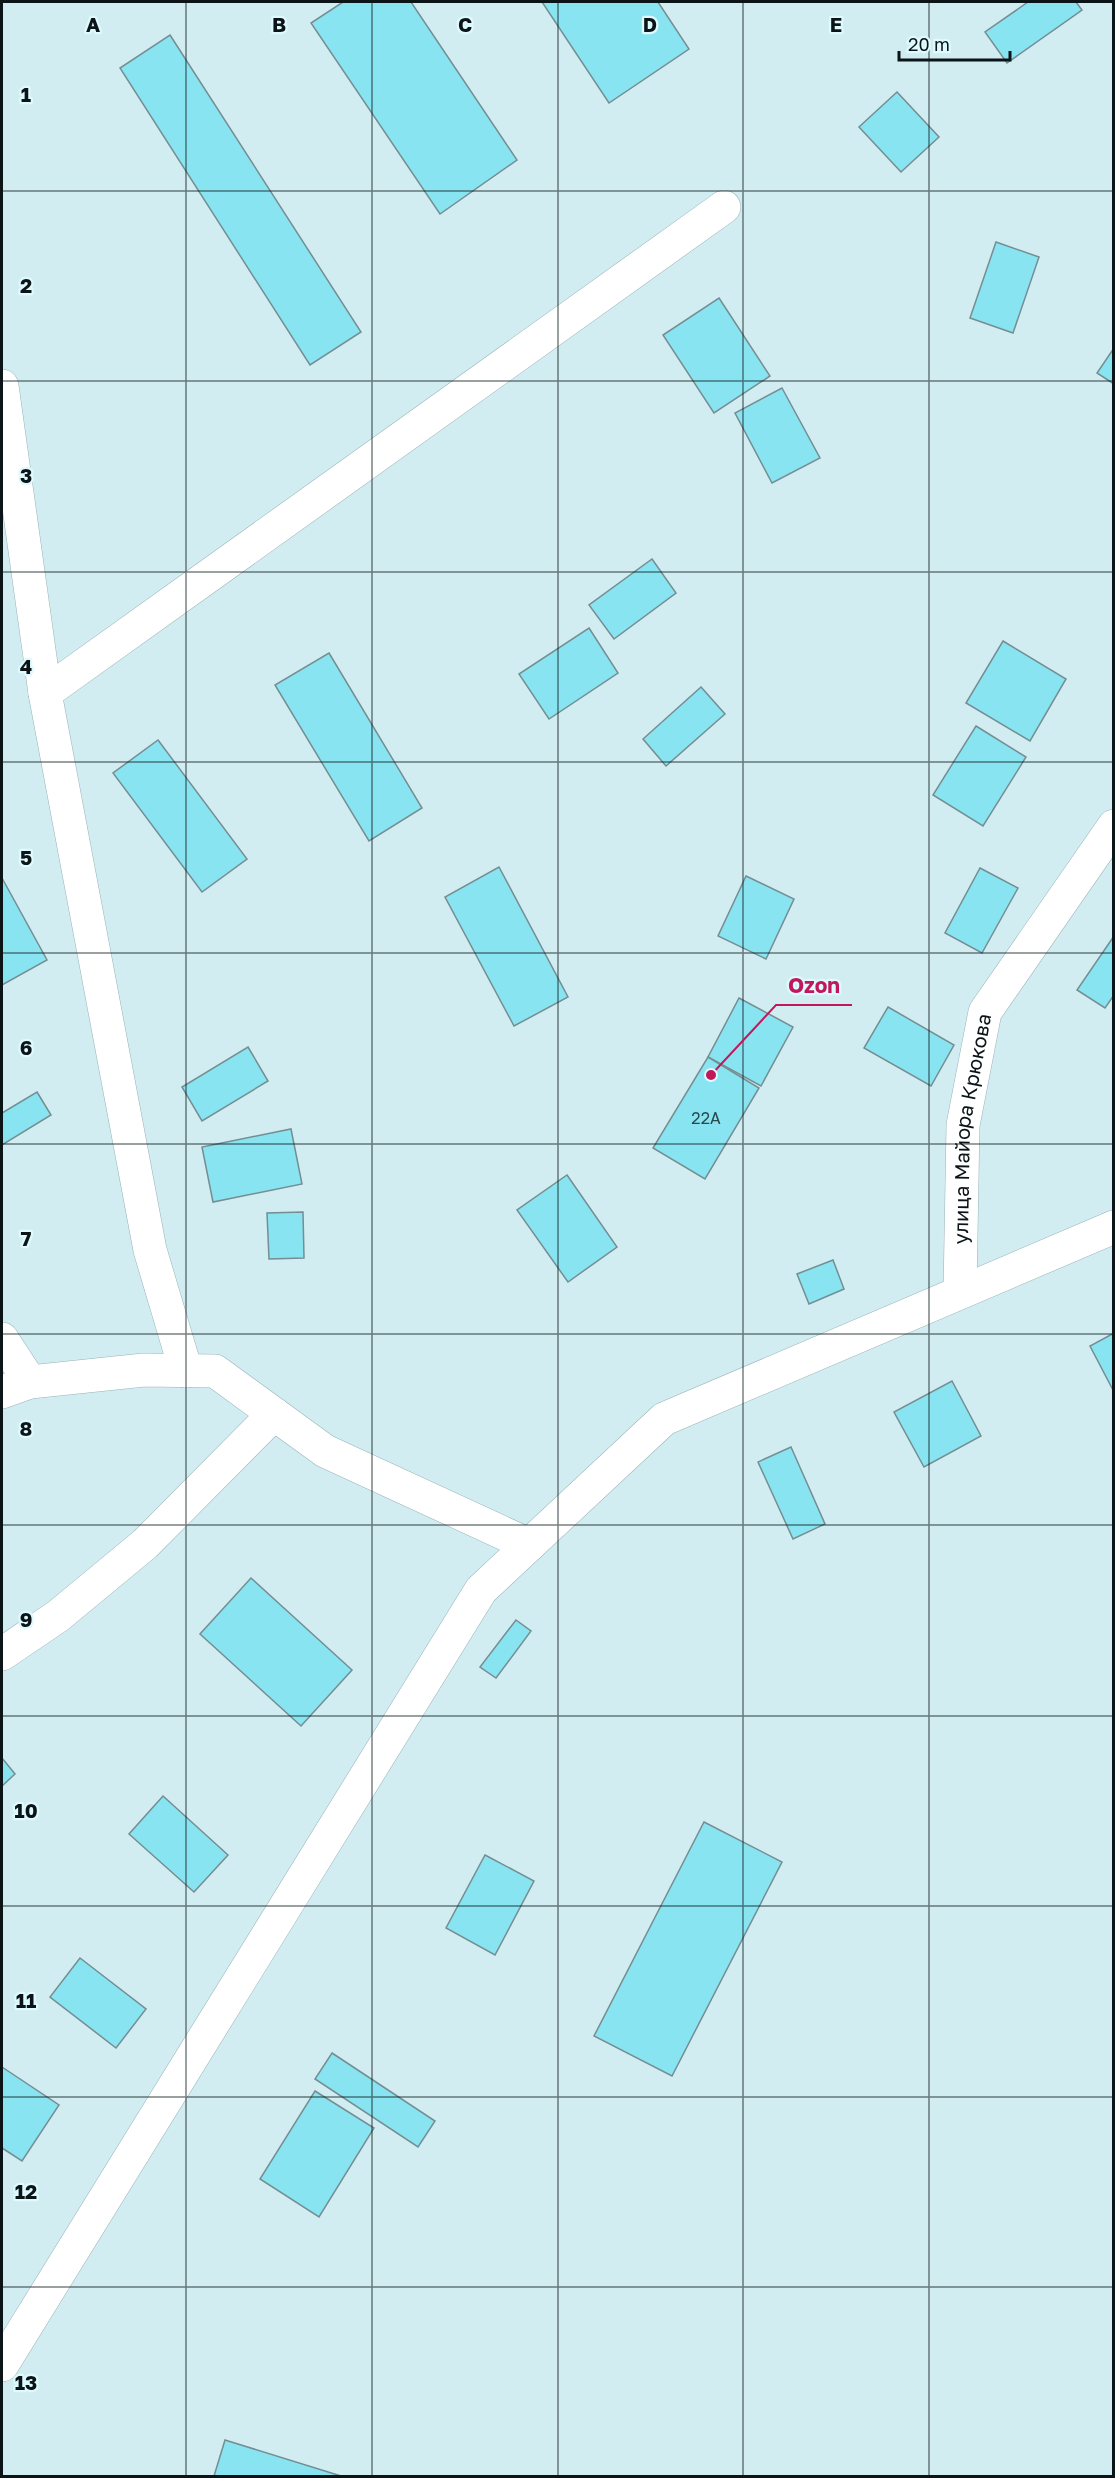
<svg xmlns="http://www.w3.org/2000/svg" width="1115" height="2478" font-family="'Golos Text',sans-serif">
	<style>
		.building { fill: #89e4f2; stroke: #748e92; stroke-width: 1.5 }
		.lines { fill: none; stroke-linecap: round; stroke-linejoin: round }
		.minor-casing { stroke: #98b3b7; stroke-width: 34 }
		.major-casing { stroke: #98b3b7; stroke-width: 34 }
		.minor { stroke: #fff; stroke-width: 33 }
		.major { stroke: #fff; stroke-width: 33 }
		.grid { fill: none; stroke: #0b1517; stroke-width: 1.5; stroke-opacity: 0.55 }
		.labels { text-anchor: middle; stroke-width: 4.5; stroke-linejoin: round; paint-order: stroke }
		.number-label { font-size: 16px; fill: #2a494e }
		.street-label { font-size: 20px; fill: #0b1517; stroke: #defaff }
		.grid-label { font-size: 20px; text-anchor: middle; font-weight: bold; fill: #0b1517; stroke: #defaff; stroke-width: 4.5; stroke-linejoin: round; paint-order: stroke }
		.leader { fill: none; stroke: #c2185b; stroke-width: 2 }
		.callout-dot { fill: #c2185b; stroke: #defaff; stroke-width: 2 }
		.callout-label { font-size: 21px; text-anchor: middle; font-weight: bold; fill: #c2185b; stroke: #defaff; stroke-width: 4.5; stroke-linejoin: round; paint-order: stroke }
	</style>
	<rect width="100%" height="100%" fill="#d1edf2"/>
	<g class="building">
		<polygon points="343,2 411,2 517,160 440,214 311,23"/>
		<polygon points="542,2 658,2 689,49 609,103"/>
		<polygon points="1028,2 1076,2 1082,10 1007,63 985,32"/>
		<polygon points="170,35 361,332 310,365 120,68"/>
		<polygon points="897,92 939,137 901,172 859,127"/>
		<polygon points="996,242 1039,257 1013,333 970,318"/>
		<polygon points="719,298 770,376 714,413 663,335"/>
		<polygon points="1114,348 1114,384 1097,373"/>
		<polygon points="782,388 820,458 772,483 735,413"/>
		<polygon points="652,559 676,593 614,639 589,605"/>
		<polygon points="589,628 618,673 549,719 519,674"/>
		<polygon points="1003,641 1066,679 1030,741 966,703"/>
		<polygon points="329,653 422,808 369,841 275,685"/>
		<polygon points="701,687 725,714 666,766 643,739"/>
		<polygon points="976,726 1026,757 983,826 933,795"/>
		<polygon points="158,740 247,859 202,892 113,773"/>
		<polygon points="499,867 568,997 514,1026 445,897"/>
		<polygon points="980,868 1018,888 982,953 945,933"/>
		<polygon points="746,876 794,899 766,959 718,936"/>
		<polygon points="2,878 47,960 2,985"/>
		<polygon points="1114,936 1114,995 1105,1008 1077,990"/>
		<polygon points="739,998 793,1027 761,1086 708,1057"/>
		<polygon points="888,1007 954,1045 931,1086 864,1048"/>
		<polygon points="248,1047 268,1081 202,1121 182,1087"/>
		<polygon points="708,1057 759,1088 705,1179 653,1148"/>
		<polygon points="37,1092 51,1115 2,1145 2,1113"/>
		<polygon points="291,1129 302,1184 213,1202 202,1147"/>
		<polygon points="567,1175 617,1247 568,1282 517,1210"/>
		<polygon points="303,1212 304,1258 269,1259 267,1213"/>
		<polygon points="833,1260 844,1289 809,1304 797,1274"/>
		<polygon points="1114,1333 1114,1389 1113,1390 1090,1346"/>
		<polygon points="952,1381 981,1436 924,1467 894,1412"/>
		<polygon points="791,1447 825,1524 793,1539 758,1462"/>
		<polygon points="251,1578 352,1670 301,1726 200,1634"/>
		<polygon points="516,1620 531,1631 496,1678 480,1667"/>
		<polygon points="2,1758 15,1774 2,1786"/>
		<polygon points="163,1796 228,1855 194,1892 129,1834"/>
		<polygon points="704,1822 782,1862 672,2076 594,2036"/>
		<polygon points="485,1855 534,1881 495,1955 446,1928"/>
		<polygon points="80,1958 146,2009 116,2048 50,1997"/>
		<polygon points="332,2053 435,2121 418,2147 315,2079"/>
		<polygon points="2,2067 59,2105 22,2161 2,2148"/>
		<polygon points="315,2091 374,2128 319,2217 260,2179"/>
		<polygon points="225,2440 341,2476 214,2476"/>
	</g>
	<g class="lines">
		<g class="minor-casing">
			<g id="minor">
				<polyline points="2,386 45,693 150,1250 186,1371"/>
				<polyline points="45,693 724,207"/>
				<path id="s1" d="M960 1292 963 1125 985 1012 1114 826"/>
				<polyline points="2,1339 30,1382"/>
				<polyline points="2,1392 30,1382 144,1370 215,1371 325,1451 529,1545"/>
				<polyline points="2,1654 58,1616 145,1544 274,1414"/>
			</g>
		</g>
		<g class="major-casing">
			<polyline id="major" points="2,2365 481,1590 664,1419 1114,1227"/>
		</g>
		<use href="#minor" class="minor"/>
		<use href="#major" class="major"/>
	</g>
	<path class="grid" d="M186 2V2476M372 2V2476M558 2V2476M743 2V2476M929 2V2476M2 191H1114M2 381H1114M2 572H1114M2 762H1114M2 953H1114M2 1144H1114M2 1334H1114M2 1525H1114M2 1716H1114M2 1906H1114M2 2097H1114M2 2287H1114"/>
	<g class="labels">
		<g class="number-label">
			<text x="706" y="1124">22А</text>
		</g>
		<g class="street-label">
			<text dy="7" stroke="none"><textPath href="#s1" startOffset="164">улица Майора Крюкова</textPath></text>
		</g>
	</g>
	<g class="grid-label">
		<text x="93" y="32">A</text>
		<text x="279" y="32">B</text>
		<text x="465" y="32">C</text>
		<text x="650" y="32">D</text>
		<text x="836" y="32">E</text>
		<text x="26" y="102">1</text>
		<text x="26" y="293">2</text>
		<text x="26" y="483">3</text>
		<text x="26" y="674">4</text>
		<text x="26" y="865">5</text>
		<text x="26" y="1055">6</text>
		<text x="26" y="1246">7</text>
		<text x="26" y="1436">8</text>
		<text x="26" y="1627">9</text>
		<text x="26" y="1818">10</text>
		<text x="26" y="2008">11</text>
		<text x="26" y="2199">12</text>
		<text x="26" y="2390">13</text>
	</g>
	<path class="leader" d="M711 1075L776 1005H852"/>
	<circle class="callout-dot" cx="711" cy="1075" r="6"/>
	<g class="callout-label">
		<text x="814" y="993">Ozon</text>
	</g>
	<rect width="1115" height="2478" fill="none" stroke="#0b1517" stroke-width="6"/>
	<path d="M899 51v9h111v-9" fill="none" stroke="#0b1517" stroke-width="3"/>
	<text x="908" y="51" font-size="18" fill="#0b1517" stroke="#defaff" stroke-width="4.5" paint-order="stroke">20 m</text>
</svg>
